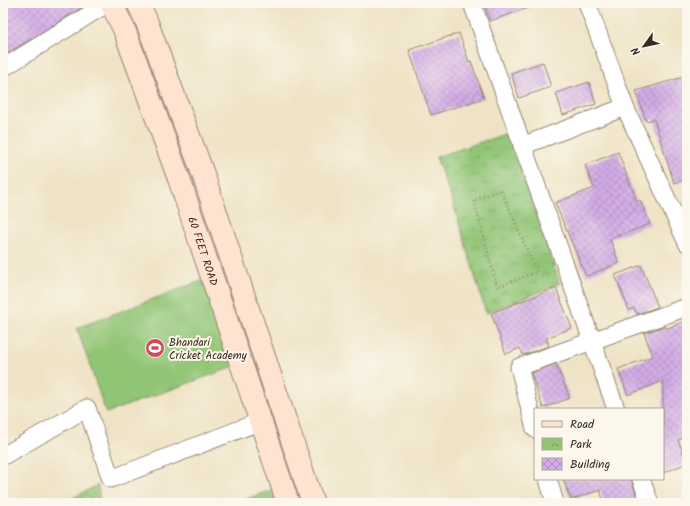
<svg xmlns="http://www.w3.org/2000/svg" width="690" height="506" font-family="Kalam,sans-serif">
	<style>
		.grass { fill: url(#grass-dots); stroke: #66784a }
		.park { fill: url(#park-crowns); stroke: #66784a }
		.pitch { fill: #91c576; stroke: #66784a }
		.building { fill: url(#building-cross-hatch) }
		.lines { fill: none; stroke-linecap: round; stroke-linejoin: round }
		.street-casing { stroke: #958672; stroke-width: 19 }
		.secondary-casing { stroke: #958672; stroke-width: 24 }
		.path { stroke: #958672; stroke-width: 2.5; stroke-dasharray: 1 3; stroke-linecap: butt }
		.street { stroke: #fff; stroke-width: 17 }
		.secondary { stroke: #fee3d1; stroke-width: 22 }
		.labels { text-anchor: middle; stroke-width: 4; stroke-linejoin: round; paint-order: stroke }
		.street-label { font-size: 11px; fill: #3b2a1e; stroke: #fbf7ec }
		.poi-label { font-size: 11px; fill: #3b2a1e; stroke: #fbf7ec; text-anchor: start }
	</style>
	<defs>
		<pattern id="grass-dots" width="8" height="8" patternUnits="userSpaceOnUse"><rect width="8" height="8" fill="#91c576"/><path d="M2 2h.1M6 6h.1" fill="none" stroke="#78a060" stroke-width="1.8" stroke-linecap="round"/></pattern>
		<pattern id="park-crowns" width="20" height="18" patternUnits="userSpaceOnUse"><rect width="20" height="18" fill="#91c576"/><path d="M2 6a3 3 0 1 1 6 0M12 15a3 3 0 1 1 6 0" fill="none" stroke="#78a060"/></pattern>
		<pattern id="building-cross-hatch" width="8" height="8" patternUnits="userSpaceOnUse"><rect width="8" height="8" fill="#d3ace7"/><path d="M0 0l8 8M0 8l8-8" fill="none" stroke="#ac8cbb"/></pattern>
	</defs>
	<rect width="100%" height="100%" fill="#fbf7ec"/>
	<filter id="ink" filterUnits="userSpaceOnUse"><feTurbulence type="fractalNoise" baseFrequency=".025" numOctaves="2"/><feDisplacementMap in="SourceGraphic" scale="8" xChannelSelector="R" yChannelSelector="G"/><feConvolveMatrix kernelMatrix="1 2 1 2 8 2 1 2 1" color-interpolation-filters="sRGB"/></filter>
	<filter id="wash" filterUnits="userSpaceOnUse"><feTurbulence type="fractalNoise" baseFrequency=".012" numOctaves="4" result="noise"/><feDisplacementMap in="SourceGraphic" scale="16" xChannelSelector="R" yChannelSelector="G"/><feGaussianBlur stdDeviation="0.9" result="paint"/><feColorMatrix in="noise" values="0 0 0 0 0 0 0 0 0 0 0 0 0 0 0 0 0 1.4 0 .05"/><feComposite in="paint" operator="in"/></filter>
	<g filter="url(#wash)">
		<rect width="100%" height="100%" fill="#efe3c5"/>
		<g class="grass">
			<polygon points="98,485 100,503 63,503"/>
			<polygon points="273,489 278,503 236,503"/>
		</g>
		<polygon class="park" points="508,133 560,284 486,313 453,203 436,157"/>
		<polygon class="pitch" points="203,280 233,367 106,413 77,328"/>
		<g id="blocks">
			<g class="building">
				<polygon points="3,3 89,3 3,56"/>
				<polygon points="484,3 533,3 534,6 490,21"/>
				<polygon points="459,33 469,62 471,61 484,98 431,115 409,50"/>
				<polygon points="543,62 551,87 519,98 511,73"/>
				<polygon points="687,76 687,179 674,183 654,119 646,121 636,91"/>
				<polygon points="589,82 596,104 563,115 556,93"/>
				<polygon points="618,152 637,202 640,200 650,224 610,239 619,263 586,276 555,203 594,188 585,165"/>
				<polygon points="641,265 658,307 637,314 634,308 629,310 615,275"/>
				<polygon points="556,288 572,328 546,338 549,346 523,355 520,348 506,354 491,313"/>
				<polygon points="687,320 687,436 678,440 687,463 663,473 663,381 628,395 618,369 653,356 644,333 665,326 666,328 668,328"/>
				<polygon points="556,364 570,398 543,408 531,373"/>
				<polygon points="563,479 631,479 639,503 604,503 600,490 571,500"/>
			</g>
		</g>
	</g>
	<g filter="url(#ink)">
		<use href="#blocks" fill-opacity="0" stroke="#958672" stroke-width="1"/>
		<g class="lines">
			<g class="street-casing">
				<g id="street">
					<polyline points="472,3 592,341 687,307"/>
					<polyline points="587,3 625,107 687,243"/>
					<polyline points="3,68 108,3"/>
					<polyline points="522,146 625,107"/>
					<polyline points="535,429 519,367 592,341 616,409"/>
					<polyline points="3,456 87,408 111,479 261,421"/>
					<polyline points="548,479 555,503"/>
					<polyline points="641,479 650,503"/>
				</g>
			</g>
			<g class="secondary-casing">
				<g id="secondary">
					<path id="s1" d="M111 3 124 29 179 179 288 503"/>
					<polyline points="138,3 146,20 202,171 313,503"/>
				</g>
			</g>
			<polygon class="path" points="501,190 537,272 497,287 474,200"/>
			<use href="#street" class="street"/>
			<use href="#secondary" class="secondary"/>
		</g>
	</g>
	<defs>
		<g id="stadium-disc" transform="scale(1)"><circle r="9.5" fill="#d1495b" stroke="#fbf7ec"/><path d="M0-5a6.5 5 0 1 0 0 10a6.5 5 0 1 0 0-10ZM-3.5-1.8h7v3.6h-7Z" fill="#fff"/></g>
	</defs>
	<g fill-rule="evenodd">
		<use href="#stadium-disc" x="155" y="348"/>
	</g>
	<g class="labels">
		<g class="street-label">
			<text dy="4" stroke="none"><textPath href="#s1" startOffset="265">60 FEET ROAD</textPath></text>
		</g>
		<g class="poi-label">
			<text x="169" y="346">Bhandari<tspan x="169" dy="13">Cricket Academy</tspan></text>
		</g>
	</g>
	<rect width="690" height="506" fill="none" stroke="#fbf7ec" stroke-width="16"/>
	<rect x="534" y="408" width="130" height="72" fill="#fbf7ec" stroke="#aea59a"/>
	<rect x="542" y="421" width="20" height="6" fill="#fee3d1" stroke="#aea59a"/>
	<text x="570" y="428" font-size="12" fill="#3b2a1e">Road</text>
	<rect x="542" y="438" width="20" height="12" fill="url(#park-crowns)" stroke="#aea59a"/>
	<text x="570" y="448" font-size="12" fill="#3b2a1e">Park</text>
	<rect x="542" y="458" width="20" height="12" fill="url(#building-cross-hatch)" stroke="#aea59a"/>
	<text x="570" y="468" font-size="12" fill="#3b2a1e">Building</text>
	<g transform="translate(644 46) rotate(237)" stroke="#fbf7ec" stroke-width="3" paint-order="stroke">
	<path d="M0-3L7 15L0 10L-7 15Z" fill="#3b2a1e"/>
	<text y="-6" font-size="11" font-weight="bold" text-anchor="middle" fill="#3b2a1e">N</text>
	</g>
</svg>
